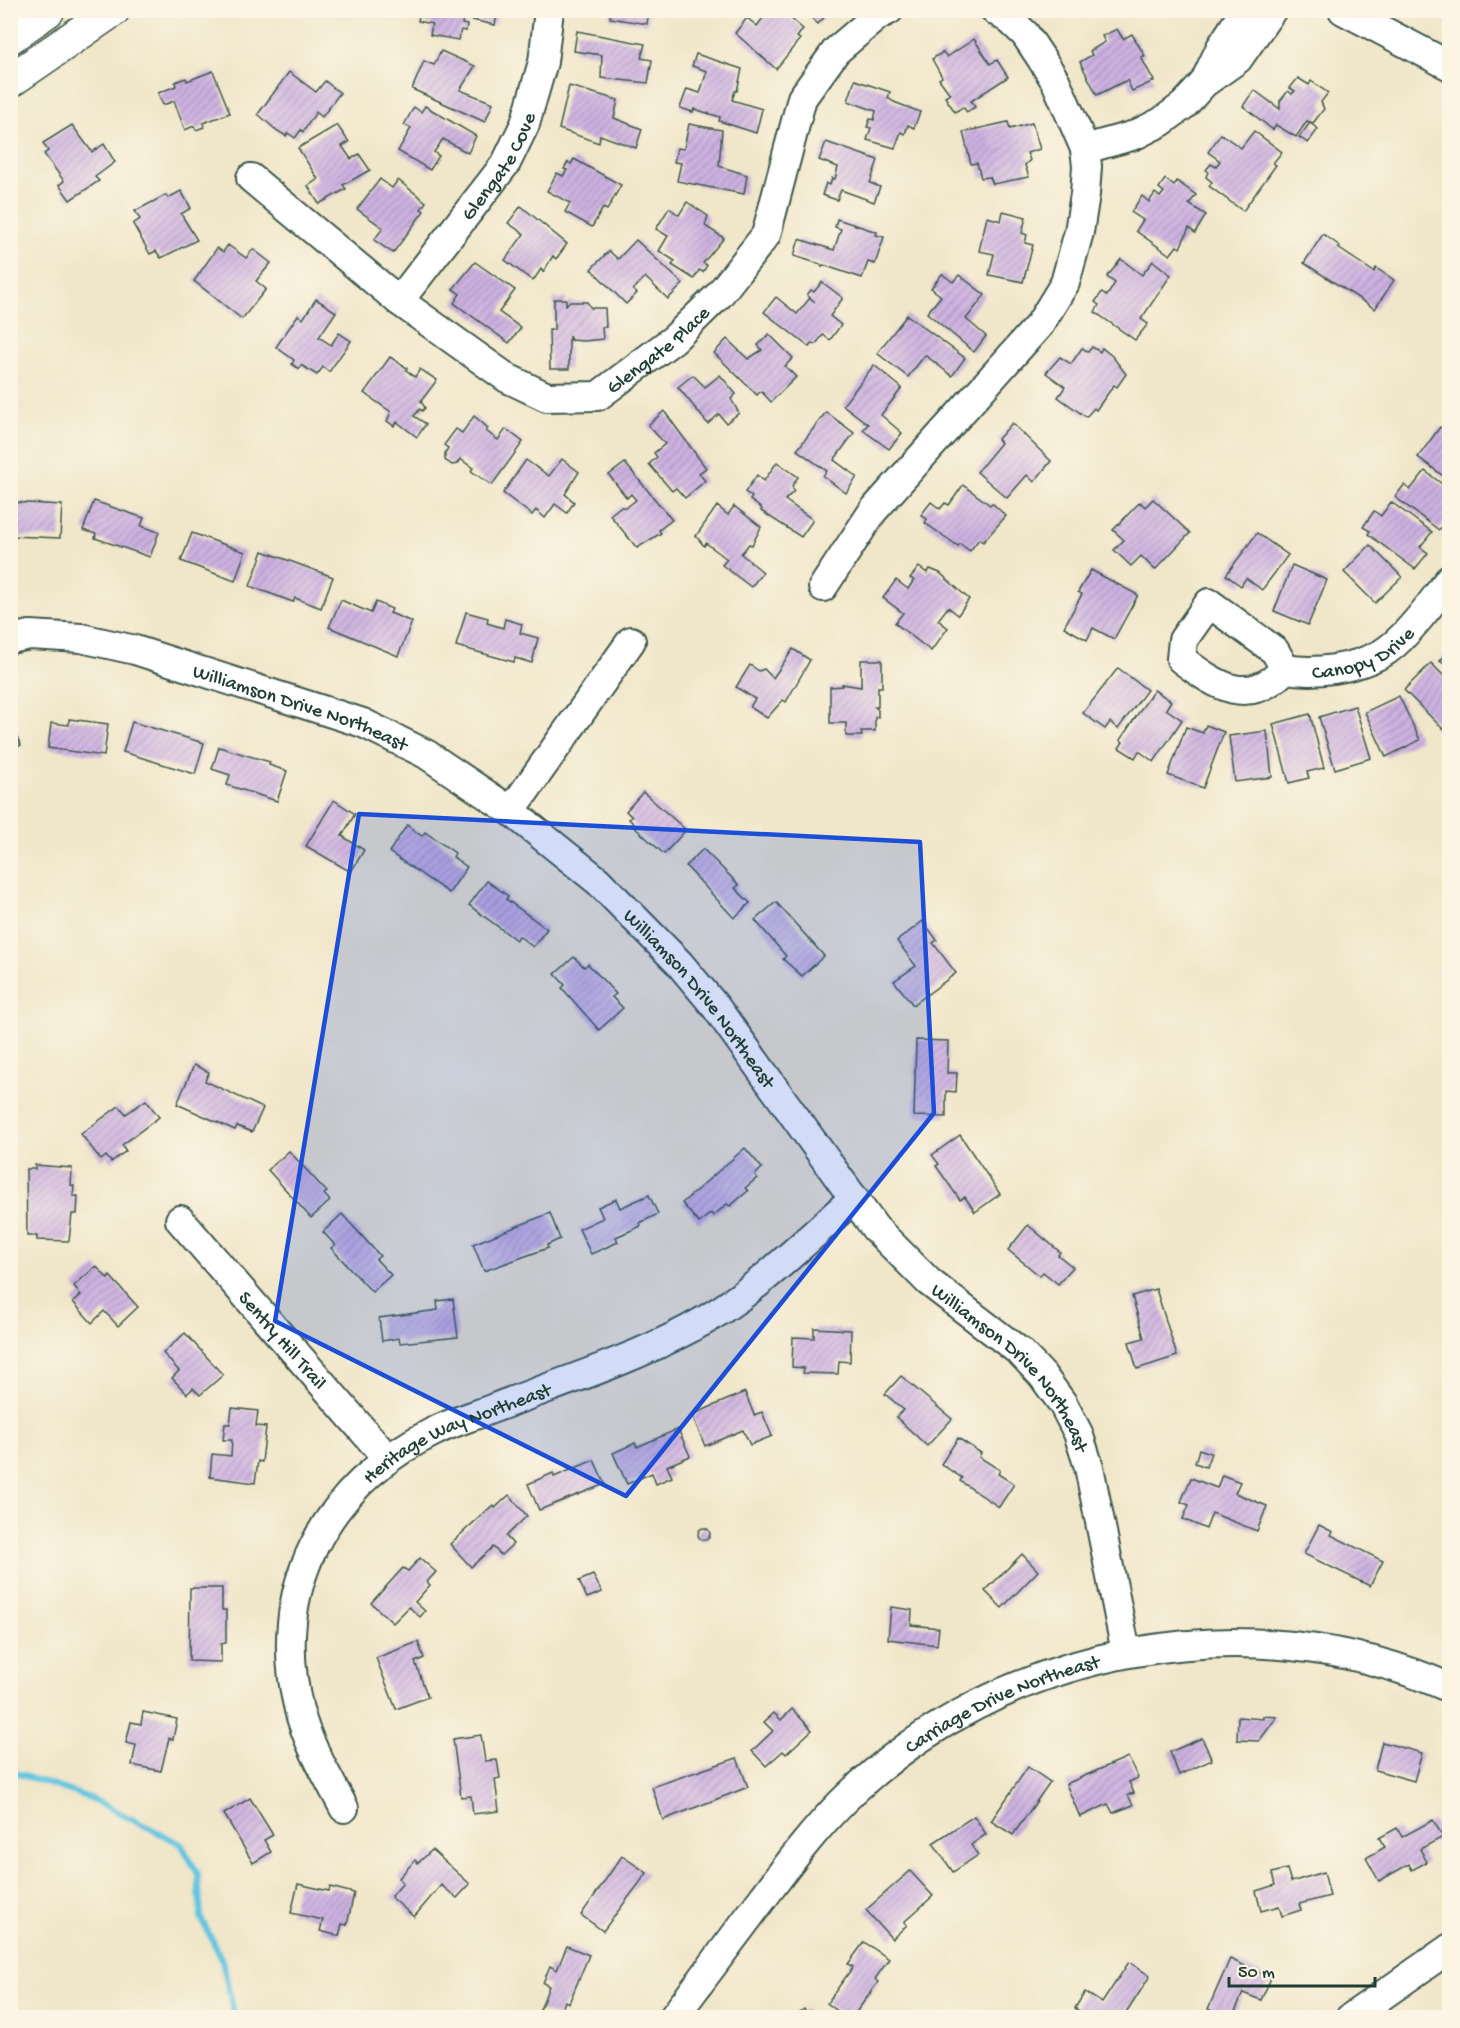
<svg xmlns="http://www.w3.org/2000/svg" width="1460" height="2028" font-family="'Gochi Hand',sans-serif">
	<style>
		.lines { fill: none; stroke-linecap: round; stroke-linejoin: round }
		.stream { stroke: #62c5e0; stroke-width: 6 }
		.building { fill: url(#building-hatch) }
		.minor-casing { stroke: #3e564a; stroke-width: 32 }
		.major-casing { stroke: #3e564a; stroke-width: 36 }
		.minor { stroke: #fff; stroke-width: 28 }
		.major { stroke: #fff; stroke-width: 33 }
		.marked { fill: #1d4ed8; fill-opacity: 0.2; stroke: #1d4ed8; stroke-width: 4.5; stroke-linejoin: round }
		.labels { text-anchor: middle; stroke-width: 4.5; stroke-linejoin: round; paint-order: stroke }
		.street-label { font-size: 20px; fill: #1f3d34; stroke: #fcf5e5 }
	</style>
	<defs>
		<pattern id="building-hatch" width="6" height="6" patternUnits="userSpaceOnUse" patternTransform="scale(1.5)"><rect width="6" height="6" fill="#ceb2e2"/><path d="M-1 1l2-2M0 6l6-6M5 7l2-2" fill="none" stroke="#a792b8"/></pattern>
	</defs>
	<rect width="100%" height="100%" fill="#fcf5e5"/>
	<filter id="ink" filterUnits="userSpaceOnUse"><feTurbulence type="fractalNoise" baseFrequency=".0167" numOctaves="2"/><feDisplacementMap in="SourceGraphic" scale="12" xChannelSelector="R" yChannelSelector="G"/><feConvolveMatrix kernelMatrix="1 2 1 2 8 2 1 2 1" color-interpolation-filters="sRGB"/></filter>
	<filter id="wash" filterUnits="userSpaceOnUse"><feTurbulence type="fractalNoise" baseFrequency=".008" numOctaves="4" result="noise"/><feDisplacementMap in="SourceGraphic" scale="24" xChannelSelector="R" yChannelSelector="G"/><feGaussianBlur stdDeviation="1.35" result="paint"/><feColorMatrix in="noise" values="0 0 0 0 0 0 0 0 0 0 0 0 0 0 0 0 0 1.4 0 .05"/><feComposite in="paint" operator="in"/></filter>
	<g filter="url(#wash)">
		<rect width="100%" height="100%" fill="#f0e6c9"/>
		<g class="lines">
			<polyline class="stream" points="10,1771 90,1798 181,1844 198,1874 201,1918 222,1960 235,2018"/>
		</g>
		<g id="blocks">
			<g class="building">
				<polygon points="420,10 497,10 498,11 495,25 463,18 462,24 467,25 466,31 461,30 458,40 430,35 432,24 418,21"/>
				<polygon points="611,10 649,10 647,24 610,18"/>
				<polygon points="769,10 781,10 803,29 797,37 800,39 776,69 735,33 747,18 757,26"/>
				<polygon points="803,10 831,10 818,24"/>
				<polygon points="1117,29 1123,39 1132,34 1145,56 1141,57 1154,81 1132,91 1127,80 1097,95 1080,62 1092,55 1090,51 1105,42 1102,36"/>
				<polygon points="577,31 645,44 641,58 652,60 648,83 601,78 602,55 574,51"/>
				<polygon points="974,39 990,64 997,60 1008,77 971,101 975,107 967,112 963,107 955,112 945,97 950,94 939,79 942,77 932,59 943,52 947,57"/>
				<polygon points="441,51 475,66 460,90 493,103 485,122 412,89 424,61 434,65"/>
				<polygon points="696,54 742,69 737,91 735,91 732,100 762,109 756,133 719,121 720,117 694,109 693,112 680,108 687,89 700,93 707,71 692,66"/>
				<polygon points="213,71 230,113 203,123 204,127 196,130 194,126 185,130 174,101 163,105 158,93 176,86 175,82 186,78 187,81"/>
				<polygon points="289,72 316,92 325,81 340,93 322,117 316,112 303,132 301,130 295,138 288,133 286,136 276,130 258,114"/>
				<polygon points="1298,78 1309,85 1311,81 1328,93 1321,102 1324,109 1313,123 1307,121 1296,137 1276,125 1273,130 1243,106 1254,90 1280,109 1280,101 1288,91 1292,94 1295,91 1290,88"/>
				<polygon points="855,80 890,92 888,98 894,102 920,112 914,128 908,125 905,134 901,132 895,148 867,140 871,128 867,127 870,119 874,120 876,111 848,101"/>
				<polygon points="569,86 618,100 614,118 642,129 636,148 600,135 599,143 559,129"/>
				<polygon points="425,106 476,136 468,153 443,139 434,152 439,156 430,170 398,151 411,128 404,125 414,107 421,112"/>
				<polygon points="1008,122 1010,129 1032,123 1040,149 1027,153 1030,160 1025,165 1029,177 993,184 990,177 981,178 977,163 971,164 963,132"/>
				<polygon points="1310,123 1318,129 1308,143 1299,137"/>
				<polygon points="689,124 722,130 719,166 747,175 744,194 677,181 681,163 674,162 677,148 684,149"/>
				<polygon points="72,125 92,152 104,144 115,162 95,177 99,181 70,200 59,185 64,181 44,154 48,151 43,143"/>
				<polygon points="337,125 349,142 342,146 351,159 359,154 370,170 343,185 346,189 319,204 308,186 318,179 298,148"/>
				<polygon points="1254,131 1282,152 1273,163 1276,165 1243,211 1209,186 1212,182 1206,177 1208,172 1206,170 1211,164 1216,167 1220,161 1208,152 1221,134 1241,148"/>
				<polygon points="826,142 878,160 870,183 880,187 874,202 841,190 837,200 822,195 826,183 830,185 832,178 835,179 838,167 819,160"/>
				<polygon points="574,159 621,185 607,210 603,208 592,227 565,212 570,203 547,191 557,173 563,176 567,170 564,169 568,162 571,164"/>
				<polygon points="380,179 392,188 398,180 426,202 421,209 424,211 393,253 374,240 383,228 357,209"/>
				<polygon points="1165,179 1174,186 1177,181 1196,195 1189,204 1206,215 1195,233 1189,228 1180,248 1177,246 1170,255 1136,231 1143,220 1131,212 1142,196 1149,202 1155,193 1160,197 1164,192 1159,188"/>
				<polygon points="181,191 191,208 181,214 197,240 161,258 156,251 150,254 133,224 140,219 135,211 166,195 168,198"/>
				<polygon points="687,202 708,216 705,226 724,238 703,263 707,265 703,272 699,270 694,279 672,265 675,261 659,251 668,236 656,229 669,208 679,215"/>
				<polygon points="521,206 567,244 556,259 553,256 543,272 541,269 533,281 505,260 524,234 508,223"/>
				<polygon points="1003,211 1026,217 1022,233 1027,235 1025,243 1033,245 1023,282 989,275 994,254 979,251 987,217 1001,221"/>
				<polygon points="837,219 877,232 876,235 884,237 875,264 868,262 862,278 823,265 822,267 820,264 794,256 799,239 834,250 841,229 835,227"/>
				<polygon points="1323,234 1340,246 1338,248 1374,272 1376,268 1394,280 1375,309 1304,263"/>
				<polygon points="636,240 683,284 668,299 645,277 633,290 637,293 626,304 591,269 609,251 618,259"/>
				<polygon points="228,245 246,258 253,249 271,263 256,281 266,289 242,319 194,281 217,248 223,252"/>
				<polygon points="1121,259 1142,275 1153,261 1171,275 1141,319 1148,324 1135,340 1095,312 1099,305 1095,302 1102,292 1107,296 1115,283 1107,277"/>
				<polygon points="475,262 515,290 499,312 521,328 509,343 454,303 460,294 453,289"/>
				<polygon points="942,274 953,282 959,275 985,295 966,319 986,336 974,352 927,313 941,296 931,288"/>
				<polygon points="822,282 843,298 830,316 841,325 830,340 823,335 815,345 812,343 809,347 764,312 776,297 797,314 810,298 815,302 807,295 811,290 814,292"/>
				<polygon points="316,299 336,312 319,337 331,345 339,333 351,341 329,372 323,367 317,375 301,365 299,369 292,364 294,360 276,347 298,315 303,319"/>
				<polygon points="554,299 566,299 566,305 569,302 587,302 591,308 605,308 606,327 602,327 603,339 584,341 571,340 569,336 569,369 550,369 549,330 554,330"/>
				<polygon points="907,315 965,358 952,376 925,355 908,377 877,353"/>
				<polygon points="769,334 793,358 785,366 796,377 771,402 761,391 757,395 714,353 727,339 748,359 762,350 758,345"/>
				<polygon points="1092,347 1100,352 1102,348 1112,356 1126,374 1117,387 1114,385 1096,410 1094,408 1086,417 1058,397 1065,387 1046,373 1060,357 1071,364 1082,348 1088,352"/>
				<polygon points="390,357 407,368 406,370 415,377 420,369 437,380 421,401 425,408 422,411 420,409 414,416 426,424 417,437 397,422 394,426 387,421 391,412 364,393"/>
				<polygon points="874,365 902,388 881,415 902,433 889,449 863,430 868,424 843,405"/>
				<polygon points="693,375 705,387 720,375 736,394 731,399 739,413 726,423 719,414 708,424 678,387"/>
				<polygon points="664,411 706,468 699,473 705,481 685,498 676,488 672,491 649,464 657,457 654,453 665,444 648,425"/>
				<polygon points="826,412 854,433 834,460 857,477 846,493 823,476 827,471 797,450"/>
				<polygon points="474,416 488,428 486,431 498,440 506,429 523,442 492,485 471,471 473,468 460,459 457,464 452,465 445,460 445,453 448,448 444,445 456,429 462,433"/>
				<polygon points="1012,423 1051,461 1034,482 1027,475 1007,498 977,472 1001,443 998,439"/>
				<polygon points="1440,427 1450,434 1450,481 1418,457"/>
				<polygon points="562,459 579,472 565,494 574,502 567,513 555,504 545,518 536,510 532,515 503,493 526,460 549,476"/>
				<polygon points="777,462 798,477 792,486 794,491 785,500 813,520 801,537 761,511 762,509 750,500 752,497 745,492 757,475 764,481"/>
				<polygon points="625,463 672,520 659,530 661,533 637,548 610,515 620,507 627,507 636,500 631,494 627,498 609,475"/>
				<polygon points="1425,471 1450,490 1450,516 1439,530 1395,497 1404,485 1410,490"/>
				<polygon points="963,485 990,505 992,503 1006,516 983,542 979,539 970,551 960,544 958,546 925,523 927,519 921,515 931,502 940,509 945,503 949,505"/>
				<polygon points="1153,499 1190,533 1155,570 1141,556 1131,566 1114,550 1124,540 1113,530 1140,502 1145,507"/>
				<polygon points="94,501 144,518 141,526 159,532 150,557 95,538 96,534 83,530"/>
				<polygon points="10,502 62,505 60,538 11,536"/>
				<polygon points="1391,502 1432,532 1420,547 1428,553 1415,569 1368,534 1370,531 1363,527 1374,511 1381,516"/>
				<polygon points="717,506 728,515 734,506 761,527 752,545 749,544 741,554 763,572 751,587 722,565 727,559 706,543 704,546 696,536"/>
				<polygon points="192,533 245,552 235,581 181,561"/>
				<polygon points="1257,533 1288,555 1262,590 1246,578 1241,586 1226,575"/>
				<polygon points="1370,545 1402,577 1375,603 1344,572"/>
				<polygon points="263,551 333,577 321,608 295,598 293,602 250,586"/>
				<polygon points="1292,565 1327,580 1308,625 1274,611"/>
				<polygon points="919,567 927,573 930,569 940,573 969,599 958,615 948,607 938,620 948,628 931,651 895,623 903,613 883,598 896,580 908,589 914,580 910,578"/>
				<polygon points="1091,570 1138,595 1114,639 1093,628 1087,640 1064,627 1082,594 1078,592"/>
				<polygon points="341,600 371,613 376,602 392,609 390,613 412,622 398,656 329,627"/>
				<polygon points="466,612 488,618 487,623 503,628 505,619 522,624 520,633 538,638 532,663 515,658 514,662 456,646"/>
				<polygon points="793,649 810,660 786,702 783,700 767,718 750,707 755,699 736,687 750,665 759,671 764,669 773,678"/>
				<polygon points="1450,649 1450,668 1440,661"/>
				<polygon points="861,660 882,660 882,687 878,687 878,707 875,707 878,710 878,717 875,717 875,731 861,731 862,736 846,736 846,723 830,723 830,687 842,686 842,684 861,687"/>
				<polygon points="1431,663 1450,682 1450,726 1445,731 1404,690"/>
				<polygon points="1118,668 1147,690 1118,729 1110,722 1105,729 1083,713"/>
				<polygon points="1154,690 1171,701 1166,709 1182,720 1154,762 1139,751 1135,758 1119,748 1123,742 1120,740"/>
				<polygon points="1399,696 1420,740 1386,757 1365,712"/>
				<polygon points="1355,706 1371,758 1335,769 1319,717"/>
				<polygon points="1310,714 1324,768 1307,772 1309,778 1289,783 1273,724"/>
				<polygon points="69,719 108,724 104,756 48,748 51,723 69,725"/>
				<polygon points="132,722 204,743 195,774 123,752"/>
				<polygon points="10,724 21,745 10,751"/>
				<polygon points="1206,725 1224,732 1203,788 1168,775 1186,727 1203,733"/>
				<polygon points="1267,731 1272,777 1235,782 1229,736"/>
				<polygon points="219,747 270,762 269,765 287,771 277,801 227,785 230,775 212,769"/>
				<polygon points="643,792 686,830 664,854 633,826 635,825 629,819 632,817 626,811"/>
				<polygon points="334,800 355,814 342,836 364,850 351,872 306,846"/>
				<polygon points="407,825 422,836 425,832 455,853 453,857 467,867 449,893 389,852"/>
				<polygon points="703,849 739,885 735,888 750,903 734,918 686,866"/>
				<polygon points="487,881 508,896 506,899 547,929 533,947 519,936 516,940 469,905"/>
				<polygon points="776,902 824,956 802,976 783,959 786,956 755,920"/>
				<polygon points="923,921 937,940 933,943 956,973 913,1005 894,981 916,966 897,941"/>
				<polygon points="574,957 584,967 588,964 616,994 612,997 623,1008 599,1030 562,988 565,985 555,974"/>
				<polygon points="916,1040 948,1041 947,1073 957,1073 956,1092 946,1091 946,1117 914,1116"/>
				<polygon points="194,1065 209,1072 205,1081 263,1108 252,1132 237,1126 235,1130 177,1104"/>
				<polygon points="146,1100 159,1117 122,1145 126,1151 111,1162 106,1156 101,1160 81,1134 119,1106 126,1114"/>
				<polygon points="960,1135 1000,1194 975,1212 965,1197 960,1200 936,1166 939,1164 932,1155"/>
				<polygon points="745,1148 762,1168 755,1175 757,1178 745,1188 748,1191 730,1206 727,1204 713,1216 711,1213 699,1223 682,1203"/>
				<polygon points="289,1151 327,1192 324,1194 330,1201 311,1218 268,1170"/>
				<polygon points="35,1165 72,1168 71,1185 74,1186 73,1196 78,1196 77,1214 72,1214 69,1241 37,1240 37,1236 27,1236 26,1169 35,1169"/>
				<polygon points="649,1195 658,1214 640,1223 641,1226 616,1237 618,1242 591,1254 579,1229 603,1218 598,1207 616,1199 620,1208"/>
				<polygon points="550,1213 560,1239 547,1245 548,1248 484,1271 473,1244"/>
				<polygon points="342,1214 380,1256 376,1259 391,1275 372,1292 331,1248 335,1245 323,1232"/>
				<polygon points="1028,1225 1060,1252 1058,1255 1073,1267 1058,1284 1043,1272 1040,1276 1008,1250"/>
				<polygon points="96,1266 108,1279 110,1276 138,1307 118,1326 104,1311 92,1323 73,1302 81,1295 74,1286"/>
				<polygon points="1156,1289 1177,1356 1137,1369 1129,1342 1144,1338 1132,1296"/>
				<polygon points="453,1299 458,1337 400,1343 399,1338 382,1341 379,1318 438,1310 437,1301"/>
				<polygon points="814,1328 851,1330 850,1362 839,1361 838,1374 803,1373 804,1368 792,1367 793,1337 814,1338"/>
				<polygon points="185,1333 223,1375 200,1395 193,1388 187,1394 172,1378 179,1371 163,1353"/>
				<polygon points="901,1376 952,1419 927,1446 896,1417 904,1410 885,1394"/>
				<polygon points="745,1392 754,1415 762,1412 772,1436 750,1445 743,1430 705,1446 692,1415"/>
				<polygon points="232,1408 258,1411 256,1426 266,1427 262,1462 258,1461 255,1483 210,1477 212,1454 231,1456 232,1440 223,1440 225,1424 230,1424"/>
				<polygon points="678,1429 690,1456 667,1466 672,1477 656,1484 652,1473 627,1484 613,1453 635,1443 637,1447"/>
				<polygon points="958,1438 981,1453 979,1457 1000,1470 998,1474 1014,1484 999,1507 960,1481 962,1478 941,1464"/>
				<polygon points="1199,1449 1211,1453 1206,1467 1195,1463"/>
				<polygon points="594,1460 605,1484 539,1510 528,1484 553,1473 554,1477"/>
				<polygon points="1222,1475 1240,1482 1235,1493 1267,1506 1257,1531 1212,1513 1206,1529 1183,1519 1189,1505 1181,1502 1191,1478 1217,1488"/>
				<polygon points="509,1495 527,1516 506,1536 513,1544 501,1555 493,1547 471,1567 450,1544 493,1505 495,1508"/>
				<polygon points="1319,1525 1333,1532 1331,1535 1383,1561 1370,1586 1304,1554"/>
				<circle cx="704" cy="1534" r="6"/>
				<polygon points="1022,1554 1038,1571 1002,1608 985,1591"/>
				<polygon points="420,1558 436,1572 427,1582 430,1585 415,1602 425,1611 420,1617 409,1607 393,1623 371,1603 403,1568 408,1571"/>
				<polygon points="593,1575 602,1592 587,1598 579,1581"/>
				<polygon points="190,1588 222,1588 222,1610 226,1610 226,1643 221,1644 221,1662 189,1661"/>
				<polygon points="891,1607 912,1610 911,1625 939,1628 937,1645 888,1639"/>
				<polygon points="418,1642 424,1658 415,1662 428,1697 396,1709 376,1658"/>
				<polygon points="792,1709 812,1730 786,1754 783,1751 766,1766 752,1751 773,1731 764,1722 774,1713 781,1720"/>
				<polygon points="143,1712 177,1719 173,1739 169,1738 161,1771 132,1765 136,1745 126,1743 131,1722 141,1724"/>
				<polygon points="1263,1716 1277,1717 1259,1741 1237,1740 1238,1717 1263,1719"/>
				<polygon points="481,1735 485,1761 497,1760 500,1778 495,1779 499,1811 473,1814 471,1796 461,1797 453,1739"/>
				<polygon points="1202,1738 1212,1760 1179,1775 1170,1752"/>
				<polygon points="1382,1742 1422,1753 1414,1781 1375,1770"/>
				<polygon points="1128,1757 1138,1778 1129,1782 1134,1793 1128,1795 1133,1805 1113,1813 1108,1804 1080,1817 1066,1784"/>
				<polygon points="737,1758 748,1787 663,1820 652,1787"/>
				<polygon points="1028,1767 1050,1782 1013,1835 991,1821"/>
				<polygon points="250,1798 273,1835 264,1840 271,1852 253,1863 224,1814"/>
				<polygon points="974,1816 986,1834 971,1845 978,1855 953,1872 933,1843"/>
				<polygon points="1433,1820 1443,1837 1420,1849 1427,1862 1412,1870 1409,1864 1379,1881 1366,1858 1385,1847 1379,1838 1397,1828 1402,1837"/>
				<polygon points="432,1850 470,1884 457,1898 441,1885 414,1917 391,1897 403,1883 399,1878 415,1860 418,1863"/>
				<polygon points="622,1856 647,1873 603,1931 581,1915"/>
				<polygon points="1287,1869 1291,1882 1324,1872 1330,1896 1299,1904 1301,1910 1282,1916 1279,1906 1261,1911 1256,1891 1275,1885 1272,1873"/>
				<polygon points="910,1871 933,1896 904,1922 907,1925 892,1939 866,1910"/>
				<polygon points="298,1884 329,1891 330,1887 354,1893 347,1925 342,1924 339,1936 320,1931 323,1920 291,1913"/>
				<polygon points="864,1942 889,1959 875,1979 878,1982 852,2018 847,2018 827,2003 853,1967 848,1964"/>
				<polygon points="567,1946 589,1955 569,2003 565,2001 559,2017 540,2010 549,1986 543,1983 550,1966 557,1970"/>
				<polygon points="1230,1959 1271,1978 1261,2000 1243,1993 1232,2018 1226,2018 1208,2009"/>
				<polygon points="1129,1962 1150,1976 1125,2015 1128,2018 1090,2018 1075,2008 1085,1992 1102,2003"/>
				<polygon points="804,2009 810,2018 791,2018"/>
			</g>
		</g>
	</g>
	<g filter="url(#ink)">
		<use href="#blocks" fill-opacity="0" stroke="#3e564a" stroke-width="1.5"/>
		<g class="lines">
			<g class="minor-casing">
				<g id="minor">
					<polyline points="1343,10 1450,66"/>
					<polyline points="1205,81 1221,47 1245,10"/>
					<polyline points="1085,149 1135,135 1161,122 1184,105 1204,83 1238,59 1272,10"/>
					<path id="s1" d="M251 178 399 301 507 378 547 397 598 396 674 339 719 295 766 235 802 98 836 51 877 16 889 10"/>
					<path id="s2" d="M399 301 506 163 525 124 543 62 549 10"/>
					<polyline points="823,587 873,511 1040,324 1065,283 1079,232 1085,194 1087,166 1085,149 1056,82 1041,58 1025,34 1010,20 995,10"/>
					<path d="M1209 603 1275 651 1285 669C1248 708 1217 686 1181 659L1183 640Z"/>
					<path id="s3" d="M10 639 30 635 81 638 135 650 363 723 426 754 511 811 598 881 679 963 715 1006 875 1228 929 1282 1020 1352 1042 1375 1063 1404 1078 1433 1089 1467 1126 1652"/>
					<path id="s4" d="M1285 669C1316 674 1353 669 1381 654 1403 642 1435 599 1450 578"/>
					<polyline points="511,811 631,641"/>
					<path id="s5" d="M180 1220 387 1458"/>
					<path id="s6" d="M344 1808C328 1777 308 1745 299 1710 269 1590 324 1486 433 1432 452 1422 474 1416 494 1408 559 1383 627 1362 689 1329 751 1297 802 1244 854 1198"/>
					<path id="s7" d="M673 2018C703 1978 733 1938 763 1898 788 1865 813 1831 843 1801 999 1647 1248 1598 1450 1688"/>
					<polyline points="1350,2018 1450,1948"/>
				</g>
			</g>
			<g class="major-casing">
				<g id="major">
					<polyline points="10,37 48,10"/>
					<polyline points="10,81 113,10"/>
				</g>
			</g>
			<use href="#minor" class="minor"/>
			<use href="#major" class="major"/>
		</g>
	</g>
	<path class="marked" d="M359 814 920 842 934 1113 626 1496 275 1321Z"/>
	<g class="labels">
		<g class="street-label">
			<text dy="7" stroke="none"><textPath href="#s2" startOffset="168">Glengate Cove</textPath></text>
			<text dy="7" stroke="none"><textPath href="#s1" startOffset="496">Glengate Place</textPath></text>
			<text dy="7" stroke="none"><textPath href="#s4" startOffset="82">Canopy Drive</textPath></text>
			<text dy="7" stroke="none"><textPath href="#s3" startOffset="302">Williamson Drive Northeast</textPath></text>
			<text dy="7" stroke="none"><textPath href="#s3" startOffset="806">Williamson Drive Northeast</textPath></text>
			<text dy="7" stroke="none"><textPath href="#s5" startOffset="158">Sentry Hill Trail</textPath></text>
			<text dy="7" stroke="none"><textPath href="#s3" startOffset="1292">Williamson Drive Northeast</textPath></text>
			<text dy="7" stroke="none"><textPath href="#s6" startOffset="465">Heritage Way Northeast</textPath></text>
			<text dy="7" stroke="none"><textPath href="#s7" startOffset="465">Carriage Drive Northeast</textPath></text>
		</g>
	</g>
	<rect width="1460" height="2028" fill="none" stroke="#fcf5e5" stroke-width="36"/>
	<path d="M1229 1977v9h146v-9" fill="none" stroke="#1f3d34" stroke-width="3"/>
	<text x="1238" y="1977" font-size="18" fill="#1f3d34" stroke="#fcf5e5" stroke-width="4.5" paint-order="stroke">50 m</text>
</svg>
